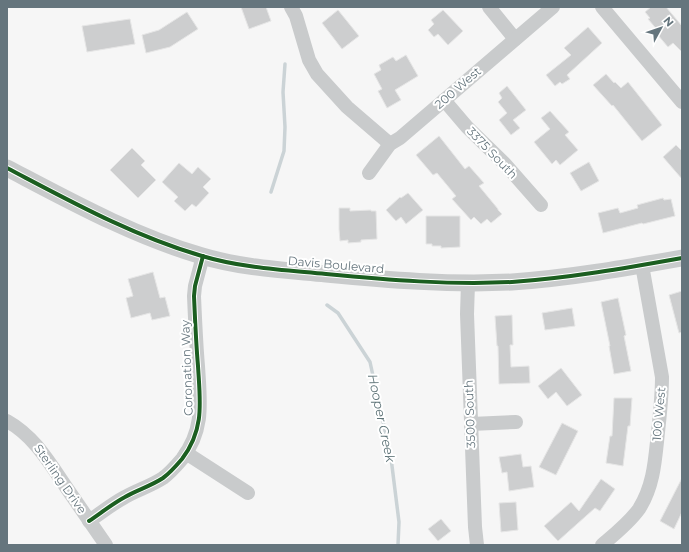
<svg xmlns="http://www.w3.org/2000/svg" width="689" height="552" font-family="Montserrat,sans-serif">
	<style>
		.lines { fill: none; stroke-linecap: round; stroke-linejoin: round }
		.stream { stroke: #cbd3d6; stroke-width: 3.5 }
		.building { fill: #cdcecf; stroke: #e6e6e6 }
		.minor { stroke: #c9cbcc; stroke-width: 14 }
		.tertiary { stroke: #c9cbcc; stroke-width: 17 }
		.cycleway-casing { stroke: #fff; stroke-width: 6 }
		.cycleway { stroke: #1b5e20; stroke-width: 4 }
		.labels { text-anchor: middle; stroke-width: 4; stroke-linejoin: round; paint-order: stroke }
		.street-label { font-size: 12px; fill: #65757d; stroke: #fff }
		.water-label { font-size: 13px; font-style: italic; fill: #5f7478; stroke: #fff }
	</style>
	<rect width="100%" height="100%" fill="#f6f6f6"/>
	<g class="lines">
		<g class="stream">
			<polyline points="271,192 284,151 285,127 283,92 285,64"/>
			<polyline points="327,305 338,313 370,362 391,458 399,522 398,545"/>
		</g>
	</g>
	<g class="building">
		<polygon points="241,7 266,7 271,21 249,29"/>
		<polygon points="651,7 666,7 682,26 682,52 673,43 668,47 657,34 659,32 648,19 650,18 645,12"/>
		<polygon points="338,10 359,36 342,49 322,23"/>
		<polygon points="443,10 463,31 448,45 438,34 434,37 428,30 434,24 431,20"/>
		<polygon points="187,12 198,29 170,47 146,53 142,35 159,30"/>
		<polygon points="130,19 135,44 87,52 82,26"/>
		<polygon points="588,27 602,43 567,75 570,79 562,84 560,82 555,86 546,75 571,55 564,48"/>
		<polygon points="406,55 418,76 395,90 401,100 387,108 378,91 382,89 374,74 381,70 379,65 393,57 396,61"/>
		<polygon points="606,74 614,83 615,82 621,88 628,82 662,125 642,141 613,105 612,106 593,85"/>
		<polygon points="507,86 526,110 513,120 520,128 511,135 499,120 507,113 498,102 502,98 499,93"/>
		<polygon points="550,111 569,132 565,135 578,150 560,165 556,160 552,164 534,142 550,129 541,118"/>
		<polygon points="439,136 465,169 469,166 484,183 479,186 498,209 498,210 502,214 491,223 487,219 481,224 474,217 471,220 452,199 456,196 437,173 433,175 416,155"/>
		<polygon points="676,145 682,151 682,179 663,157"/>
		<polygon points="132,148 145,161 141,165 156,180 138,198 110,170"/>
		<polygon points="589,162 599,181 581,191 570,173"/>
		<polygon points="179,163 192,174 198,167 211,179 203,187 209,193 196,207 192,204 185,211 174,201 178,197 162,182"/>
		<polygon points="408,193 423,210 406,224 401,217 396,221 386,210 400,197 401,198"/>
		<polygon points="663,198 664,200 671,199 675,216 643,224 642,223 603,233 598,213 618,208 620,213 638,208 637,205"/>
		<polygon points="339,208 350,208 350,211 371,210 371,211 376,211 377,239 361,240 361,242 348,243 348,240 340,241 339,229"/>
		<polygon points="426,216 460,216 460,247 441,248 441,246 432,246 432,244 426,244"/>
		<polygon points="153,272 160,298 165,297 170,316 152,320 150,313 131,318 126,298 133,296 128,279"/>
		<polygon points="682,291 682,332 679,333 669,295"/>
		<polygon points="618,298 626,335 624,336 631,371 614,374 609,346 610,346 601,302"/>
		<polygon points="572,308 575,326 545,330 542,313"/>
		<polygon points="512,315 513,345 510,345 511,367 529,366 530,383 499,384 498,346 497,346 495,316"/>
		<polygon points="561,368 582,395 567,406 556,392 548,399 538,386"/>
		<polygon points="614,398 632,398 630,426 628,426 623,466 606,463 610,436 612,436"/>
		<polygon points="562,423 578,431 556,475 539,467"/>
		<polygon points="521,454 523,467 531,466 534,487 509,491 507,472 502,473 499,457"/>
		<polygon points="682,478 682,512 674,529 660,521"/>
		<polygon points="601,479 615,489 600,511 595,508 558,541 544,526 571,502 579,511"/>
		<polygon points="516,502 518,530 501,532 499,503"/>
		<polygon points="441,519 451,531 438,541 428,529"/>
	</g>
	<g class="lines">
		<g class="minor">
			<polyline points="291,7 296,16 309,60 317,74 347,107 390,144"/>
			<polyline points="489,7 515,39"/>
			<polyline points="602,7 682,102"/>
			<polyline points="444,100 467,127 505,164 541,205"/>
			<polyline points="369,173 390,144 400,138 553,7"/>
			<polyline points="468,283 467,314 475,527 477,545"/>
			<path d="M7 421C34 436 49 462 66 487 79 506 93 526 106 545"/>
			<polyline points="471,424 516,422"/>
			<polyline points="186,453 248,493"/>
			<path d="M89 521C101 513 112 504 125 497 137 490 151 486 163 478 170 473 176 466 182 459 205 429 200 401 198 366 196 343 195 319 194 296L195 286 203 256"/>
			<path d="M602 545C615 534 629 523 639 509 654 485 655 460 658 432 660 414 662 396 662 377L642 265"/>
		</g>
		<path class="tertiary" d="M7 168C70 201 133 236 202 256 242 268 285 270 326 274 388 280 450 285 512 282 569 278 626 268 682 258"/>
		<g class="cycleway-casing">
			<g id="cycleway">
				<path d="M7 168C70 201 133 236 202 256 242 268 285 270 326 274 388 280 450 285 512 282 569 278 626 268 682 258"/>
				<path d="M89 521C101 513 112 504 125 497 137 490 151 486 163 478 170 473 176 466 182 459 205 429 200 401 198 366 196 343 195 319 194 296L195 286 203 256"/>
			</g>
		</g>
		<use href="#cycleway" class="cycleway"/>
	</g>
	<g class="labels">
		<g class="street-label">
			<text transform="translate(458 88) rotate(-41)" y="4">200 West</text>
			<text transform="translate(492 153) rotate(46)" y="4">3375 South</text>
			<text transform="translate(336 265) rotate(5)" y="4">Davis Boulevard</text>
			<text transform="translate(187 368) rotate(-92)" y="4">Coronation Way</text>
			<text transform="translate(470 414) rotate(-92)" y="4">3500 South</text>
			<text transform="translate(659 414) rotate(-85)" y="4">100 West</text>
			<text transform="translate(60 479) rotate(55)" y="4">Sterling Drive</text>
		</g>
		<g class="water-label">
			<text transform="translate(382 418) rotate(78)" y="5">Hooper Creek</text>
		</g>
	</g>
	<rect width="689" height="552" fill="none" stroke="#65757d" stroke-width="16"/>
	<g transform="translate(661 28) rotate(50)" stroke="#ffffff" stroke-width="3" paint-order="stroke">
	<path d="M0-3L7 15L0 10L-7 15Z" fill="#65757d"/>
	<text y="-6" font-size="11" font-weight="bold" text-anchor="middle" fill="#65757d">N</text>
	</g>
</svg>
